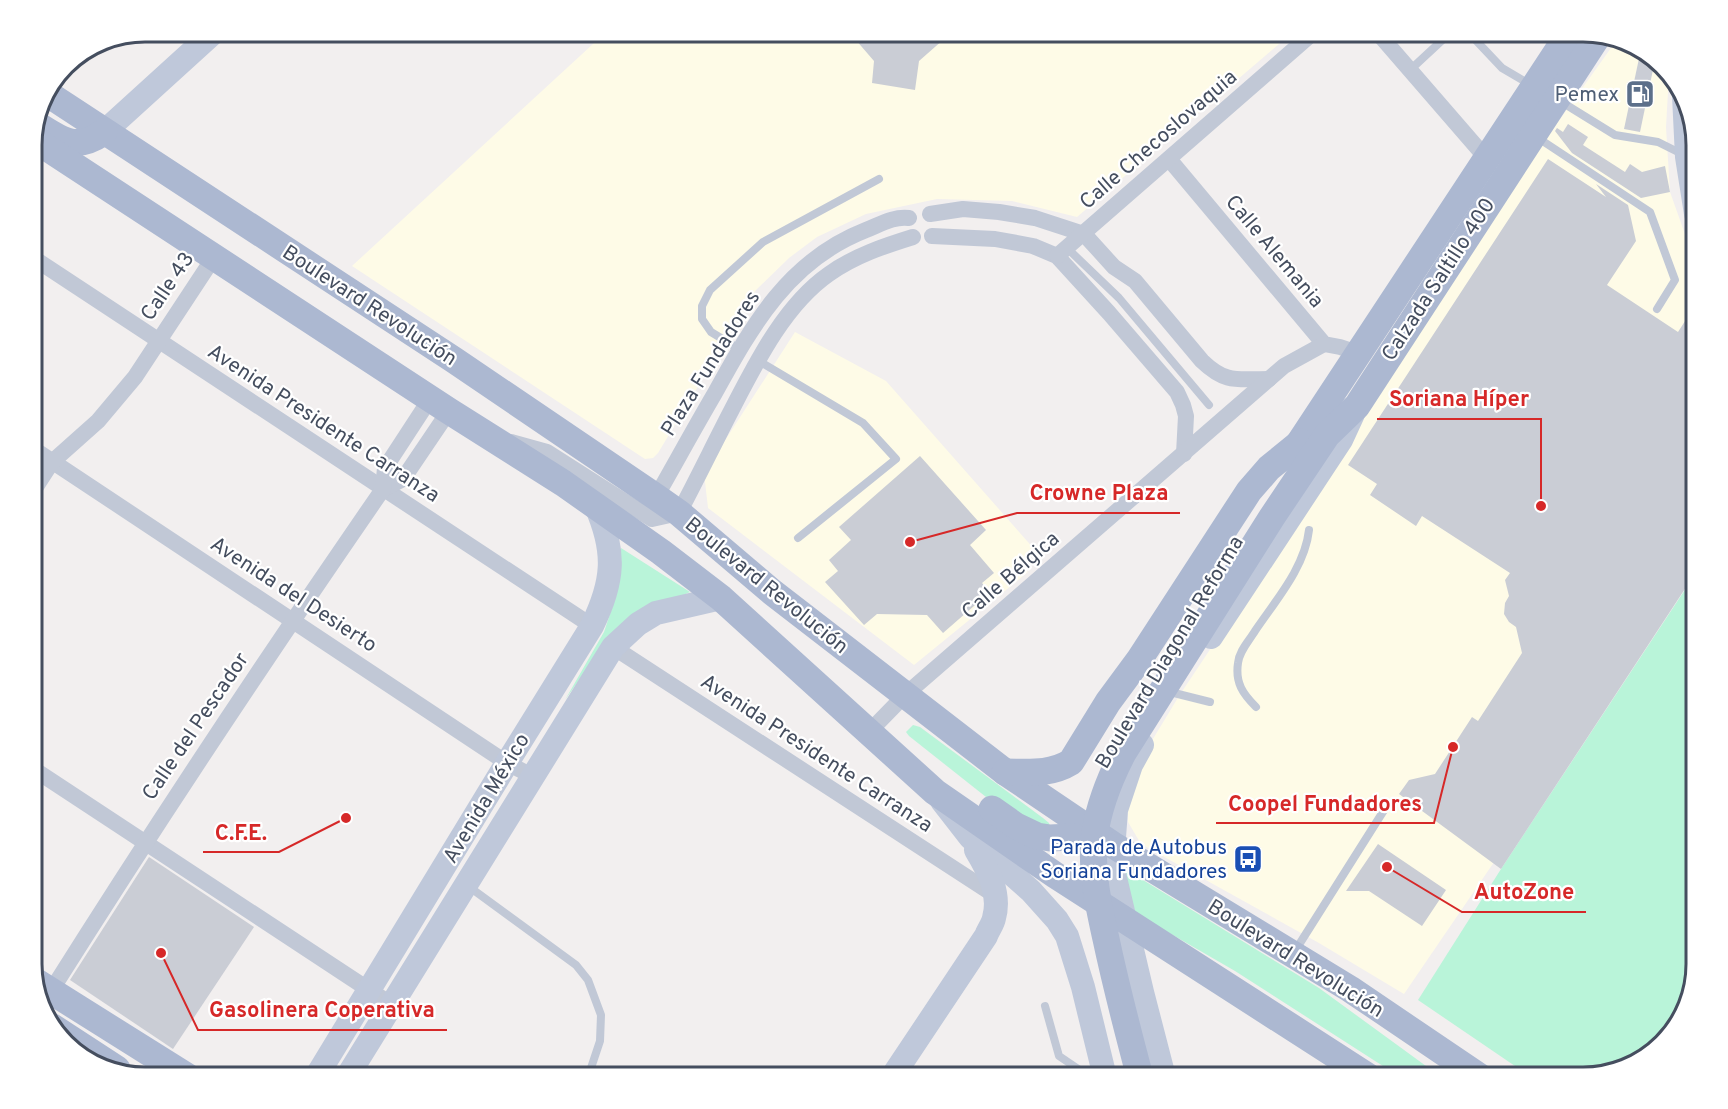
<svg xmlns="http://www.w3.org/2000/svg" width="1728" height="1109" font-family="Overpass,sans-serif">
	<style>
		.commercial { fill: #fefbe7 }
		.green { fill: #b9f4d9 }
		.building { fill: #cacdd5 }
		.lines { fill: none; stroke-linecap: round; stroke-linejoin: round }
		.lane { stroke: #c1c8d6; stroke-width: 8 }
		.street { stroke: #c1c8d6; stroke-width: 16 }
		.secondary { stroke: #bfc8da; stroke-width: 24 }
		.primary { stroke: #acb8d1; stroke-width: 27 }
		.labels { text-anchor: middle; stroke-width: 4.5; stroke-linejoin: round; paint-order: stroke }
		.service-label { font-size: 21px; fill: #4e5e75; stroke: #fff; text-anchor: end }
		.street-label { font-size: 21px; fill: #454e5f; stroke: #fff }
		.transit-label { font-size: 21px; fill: #164399; stroke: #fff; text-anchor: end }
		.rim { fill: none; stroke: #454e5f; stroke-width: 3 }
		.leader { fill: none; stroke: #d62828; stroke-width: 2 }
		.callout-dot { fill: #d62828; stroke: #fff; stroke-width: 2 }
		.callout-label { font-size: 22px; text-anchor: middle; font-weight: bold; fill: #d62828; stroke: #fff; stroke-width: 4.5; stroke-linejoin: round; paint-order: stroke }
	</style>
	<rect width="100%" height="100%" fill="#f2efef"/>
	<g class="commercial">
		<polygon points="606,32 1293,32 1077,217 1012,201 937,199 866,214 817,237 789,258 756,290 658,453 653,458 645,459 352,266"/>
		<polygon points="1616,41 1646,50 1669,74 1666,127 1670,192 1696,265 1696,566 1404,994 1319,943 1141,844 1128,822 1128,791 1142,757 1179,696 1323,480 1548,136"/>
		<polygon points="795,332 886,381 1035,550 1021,563 1028,572 914,665 708,508 704,473"/>
	</g>
	<g class="green">
		<polygon points="621,548 690,592 636,617 610,636 565,700 604,632 614,602"/>
		<polygon points="1696,573 1696,965 1678,1027 1640,1063 1584,1077 1531,1077 1418,1000 1501,869"/>
		<polygon points="913,725 920,727 1043,818 1049,823 1050,827 1010,816 909,736 906,732"/>
		<polygon points="1117,864 1319,988 1437,1074 1439,1077 1400,1077 1235,971 1133,912"/>
	</g>
	<g class="building">
		<polygon points="849,32 952,32 919,61 915,90 872,83 874,61"/>
		<polygon points="1641,49 1646,50 1655,60 1640,132 1624,129"/>
		<polygon points="1568,124 1588,137 1583,145 1625,172 1630,164 1642,172 1665,166 1670,192 1641,198 1572,153 1555,131 1557,128 1563,132"/>
		<polygon points="1548,159 1606,197 1596,184 1628,205 1636,241 1607,285 1678,332 1696,304 1696,572 1501,869 1399,794 1409,780 1435,774 1472,717 1478,721 1522,653 1516,627 1509,622 1504,614 1505,603 1509,596 1505,580 1510,573 1422,516 1416,526 1370,495 1377,484 1348,465"/>
		<polygon points="920,456 986,530 970,545 994,573 982,583 990,592 943,633 927,615 877,614 864,625 825,582 838,571 829,560 851,540 839,527"/>
		<polygon points="1378,844 1446,890 1422,926 1369,891 1346,891"/>
		<polygon points="149,857 254,927 173,1049 70,980"/>
	</g>
	<g class="lines">
		<g class="lane">
			<polyline points="1468,32 1502,68 1531,85"/>
			<polyline points="1410,70 1451,32"/>
			<polyline points="1560,101 1615,135 1658,142 1684,155"/>
			<polyline points="1535,136 1650,212 1675,280 1657,309"/>
			<polyline points="1067,248 1119,298 1209,405"/>
			<polyline points="739,349 711,332 702,319 702,306 710,290 763,242 879,179"/>
			<polyline points="757,360 863,423 896,459 798,538"/>
			<polyline points="1174,693 1210,702"/>
			<path d="M1256 707C1243 694 1235 683 1238 663 1239 651 1249 641 1255 631 1276 600 1305 567 1309 530"/>
			<polyline points="468,886 576,965 588,980 601,1015 600,1041 589,1074"/>
			<polyline points="1295,951 1386,807"/>
			<polyline points="1045,1006 1059,1056 1090,1077"/>
		</g>
		<g class="street">
			<polyline points="1377,32 1487,159"/>
			<polyline points="1169,159 1324,344 1340,347 1358,353"/>
			<path d="M930 214 963 209 999 212 1035 218 1084 234 1114 267 1135 281 1202 361C1226 384 1237 379 1269 379"/>
			<polyline points="932,236 995,239 1033,246 1057,256 1109,313 1177,392 1183,405 1186,416 1184,454"/>
			<polyline points="1057,256 1314,32"/>
			<polyline points="32,257 592,626"/>
			<path d="M511 442 547 452 652 519 679 513C696 481 712 448 729 415 754 367 783 306 829 274 854 256 884 246 913 237"/>
			<polyline points="32,448 507,763 532,776"/>
			<polyline points="383,489 403,479 449,411"/>
			<polyline points="32,493 52,462 98,421 135,377 214,257"/>
			<path d="M656 497C676 462 695 427 715 393 753 324 789 260 866 230 881 224 894 216 909 218"/>
			<polyline points="613,647 996,896"/>
			<polyline points="869,732 905,695 1284,366 1324,344"/>
			<polyline points="32,768 392,1005"/>
			<path d="M51 991C158 821 269 654 383 489L385 468 430 399"/>
		</g>
		<g class="secondary">
			<polyline points="1684,96 1687,157 1696,214"/>
			<polyline points="104,132 214,32"/>
			<polyline points="1211,637 1341,440 1353,414"/>
			<polyline points="1142,745 1131,765 1116,810 1112,865 1142,992 1164,1077"/>
			<polyline points="942,801 970,837 1031,891 1057,920 1067,936 1083,987 1105,1077"/>
			<path d="M316 1077 507 763 592 626C614 581 616 552 596 506"/>
			<polyline points="347,1077 613,647 638,624 656,613 721,598"/>
			<path d="M892 1077 986 936C988 930 993 924 994 918 1001 893 988 870 976 850"/>
		</g>
		<g class="primary">
			<polyline points="51,96 454,360 656,497 679,513 772,592 1005,772 1113,845 1350,989 1480,1077"/>
			<path d="M41 127C66 143 78 150 104 132"/>
			<polyline points="32,138 449,411 563,483 661,552 721,598 935,792 1055,875 1369,1077"/>
			<polyline points="1294,451 1570,32"/>
			<path d="M1005 772C1028 772 1050 775 1071 762L1108 702 1139 660 1249 491 1269 468 1301 442"/>
			<polyline points="992,809 1016,826 1037,836 1050,838 1072,837 1104,843"/>
			<polyline points="35,981 188,1077"/>
			<polyline points="51,1026 117,1069"/>
			<path d="M1140 1077C1128 1032 1116 986 1106 939 1099 907 1091 873 1094 839 1098 808 1109 780 1123 753L1272 517 1327 435 1357 406 1598 36"/>
		</g>
	</g>
	<defs>
		<g id="fuel-square" transform="scale(1.5)"><rect x="-9" y="-9" width="18" height="18" rx="4" fill="#5c6f8a" stroke="#fff"/><path d="M-5.5-6h7V0h2V4h1.3V-2.5L3-4.5l.8-.8L6-3V5H2.5V1h-1V6h-7ZM-4.2-4.7v3.2H.2V-4.7Z" fill="#fff"/></g>
		<g id="bus-square" transform="scale(1.5)"><rect x="-9" y="-9" width="18" height="18" rx="4" fill="#1a4fb4" stroke="#fff"/><path d="M-5-6H5V4H4V6H2V4H-2V6H-4V4H-5ZM-3.5-4V0h7V-4ZM-3.5 1.2v1.5H-2V1.2ZM2 1.2v1.5H3.5V1.2Z" fill="#fff"/></g>
	</defs>
	<g fill-rule="evenodd">
		<use href="#fuel-square" x="1640" y="94"/>
		<use href="#bus-square" x="1248" y="859"/>
	</g>
	<g class="labels">
		<g class="service-label">
			<text x="1619" y="101">Pemex</text>
		</g>
		<g class="street-label">
			<text transform="translate(1158 139) rotate(-41)" y="7">Calle Checoslovaquia</text>
			<text transform="translate(1275 251) rotate(50)" y="7">Calle Alemania</text>
			<text transform="translate(1438 279) rotate(-57)" y="7">Calzada Saltillo 400</text>
			<text transform="translate(167 286) rotate(-56)" y="7">Calle 43</text>
			<text transform="translate(370 305) rotate(33)" y="7">Boulevard Revolución</text>
			<text transform="translate(710 363) rotate(-58)" y="7">Plaza Fundadores</text>
			<text transform="translate(324 423) rotate(33)" y="7">Avenida Presidente Carranza</text>
			<text transform="translate(1010 575) rotate(-41)" y="7">Calle Bélgica</text>
			<text transform="translate(767 585) rotate(39)" y="7">Boulevard Revolución</text>
			<text transform="translate(294 594) rotate(33)" y="7">Avenida del Desierto</text>
			<text transform="translate(1169 652) rotate(-59)" y="7">Boulevard Diagonal Reforma</text>
			<text transform="translate(195 726) rotate(-56)" y="7">Calle del Pescador</text>
			<text transform="translate(817 753) rotate(33)" y="7">Avenida Presidente Carranza</text>
			<text transform="translate(486 798) rotate(-59)" y="7">Avenida México</text>
			<text transform="translate(1296 958) rotate(32)" y="7">Boulevard Revolución</text>
		</g>
		<g class="transit-label">
			<text x="1227" y="854">Parada de Autobus<tspan x="1227" dy="24">Soriana Fundadores</tspan></text>
		</g>
	</g>
	<path d="M0 0H1728V1109H0ZM145 42H1583A103 103 0 0 1 1686 145V964A103 103 0 0 1 1583 1067H145A103 103 0 0 1 42 964V145A103 103 0 0 1 145 42Z" fill="#fff" fill-rule="evenodd"/>
	<path class="rim" d="M145 42H1583A103 103 0 0 1 1686 145V964A103 103 0 0 1 1583 1067H145A103 103 0 0 1 42 964V145A103 103 0 0 1 145 42Z"/>
	<path class="leader" d="M1541 506L1541 419H1377M910 542L1017 513H1180M1453 747L1434 823H1216M346 818L279 852H203M1387 867L1462 912H1586M161 953L198 1030H447"/>
	<g class="callout-dot">
		<circle cx="1541" cy="506" r="6"/>
		<circle cx="910" cy="542" r="6"/>
		<circle cx="1453" cy="747" r="6"/>
		<circle cx="346" cy="818" r="6"/>
		<circle cx="1387" cy="867" r="6"/>
		<circle cx="161" cy="953" r="6"/>
	</g>
	<g class="callout-label">
		<text x="1459" y="406">Soriana Híper</text>
		<text x="1099" y="500">Crowne Plaza</text>
		<text x="1325" y="811">Coopel Fundadores</text>
		<text x="241" y="840">C.F.E.</text>
		<text x="1524" y="899">AutoZone</text>
		<text x="322" y="1017">Gasolinera Coperativa</text>
	</g>
</svg>
